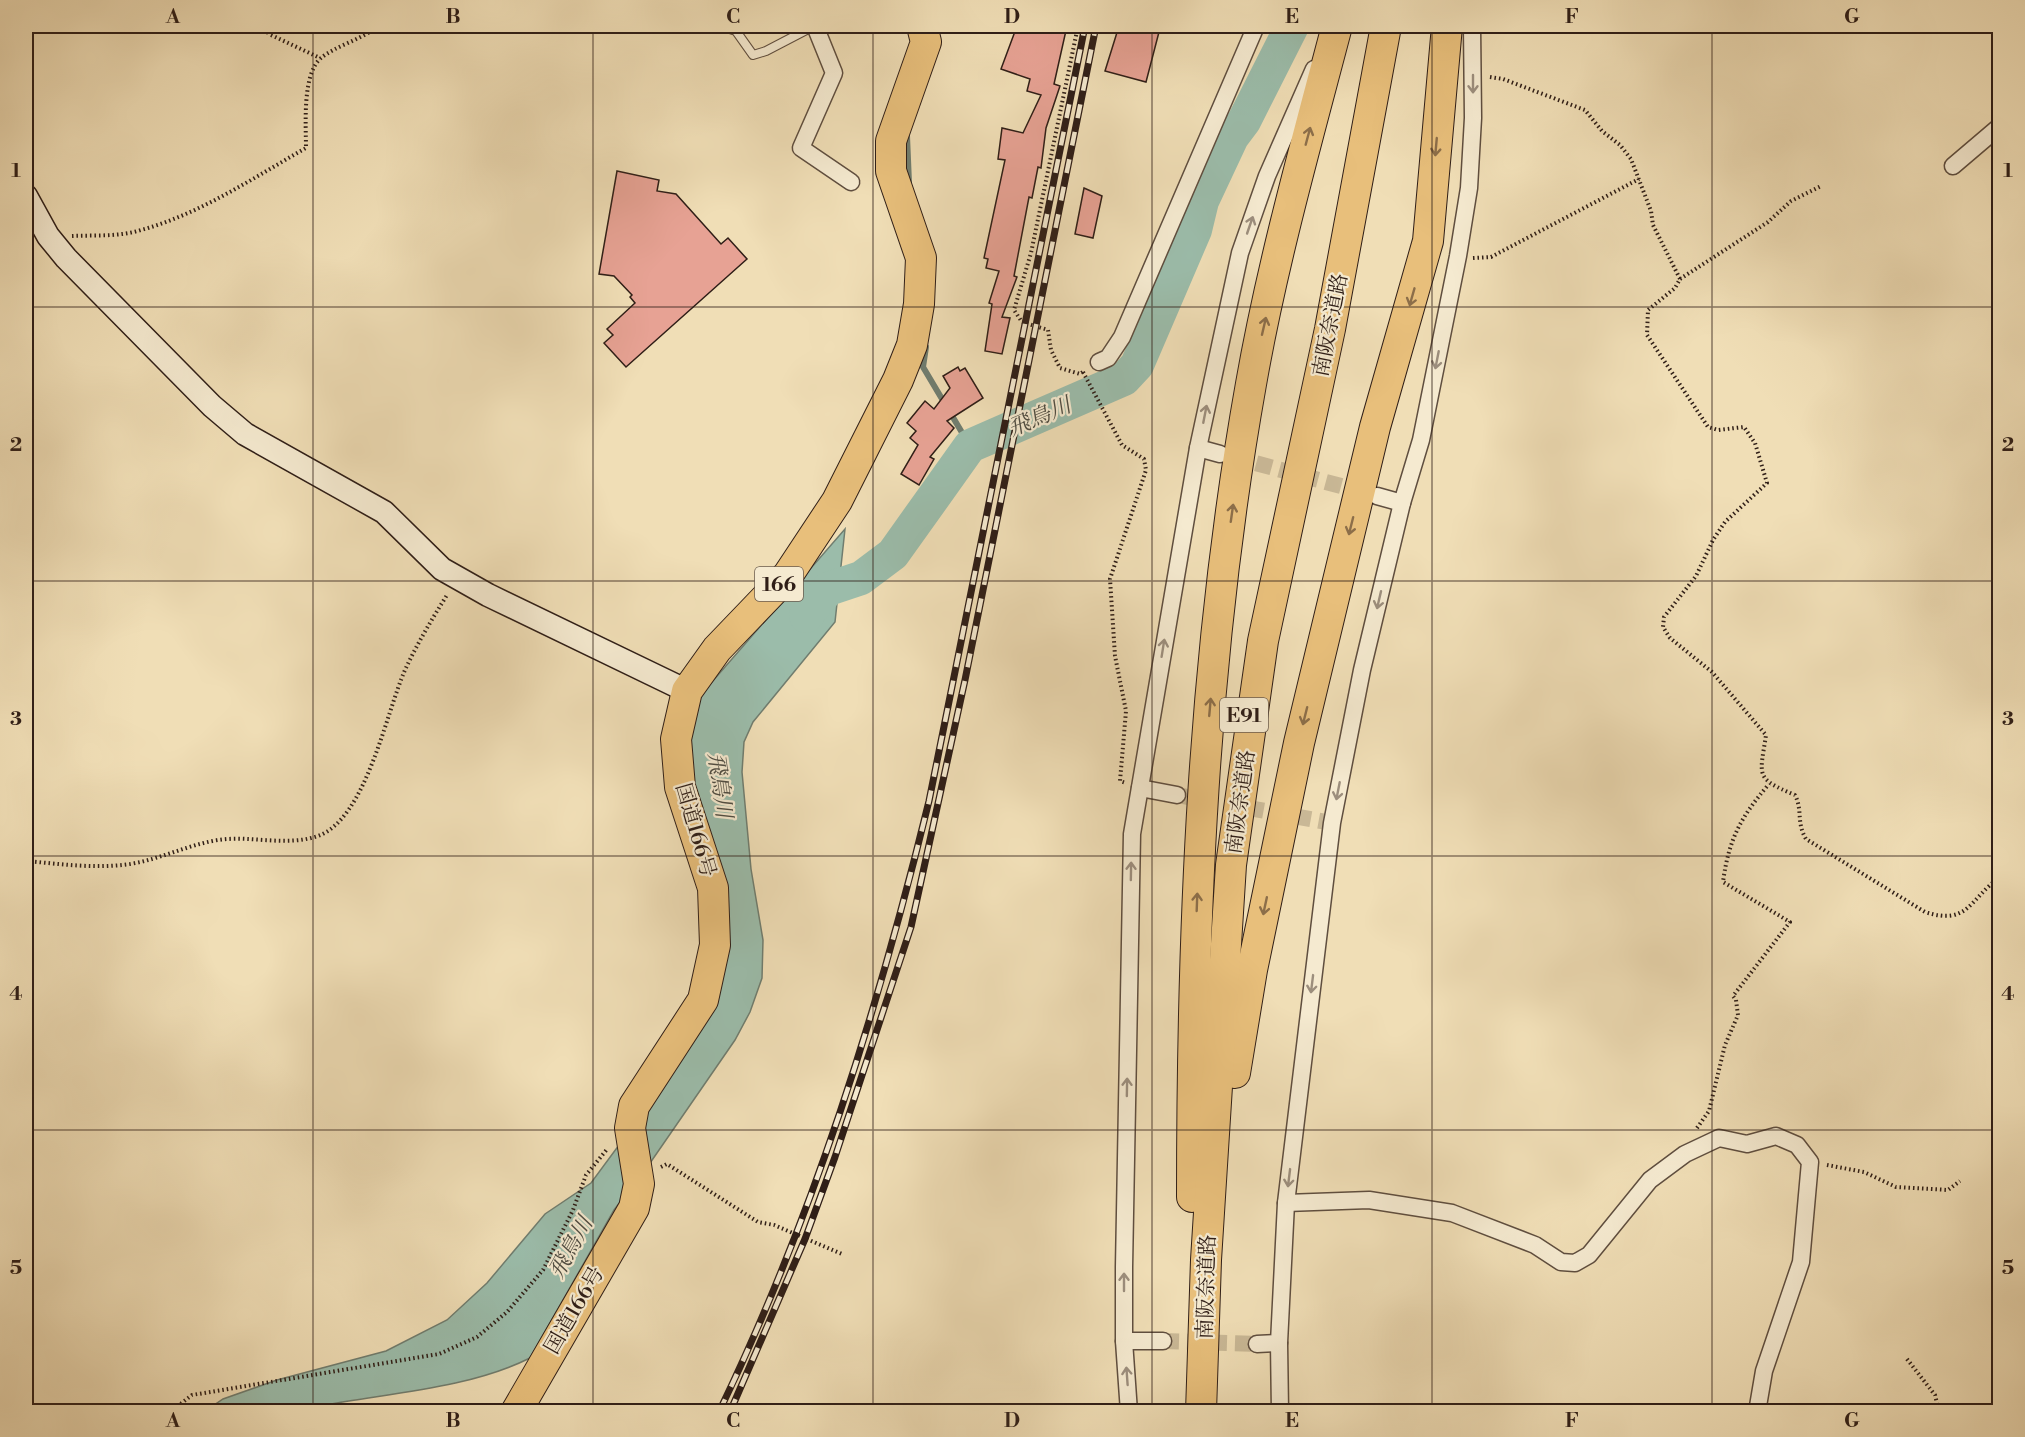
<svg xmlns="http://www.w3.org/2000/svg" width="2025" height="1437" font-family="'Libre Bodoni','Noto Serif JP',serif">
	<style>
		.water { fill: #9bbcaa; stroke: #707d6f; stroke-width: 1.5 }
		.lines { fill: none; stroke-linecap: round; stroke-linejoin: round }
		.stream { stroke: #707d6f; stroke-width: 6 }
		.river { stroke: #9bbcaa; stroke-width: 34 }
		.building { fill: #e7a294; stroke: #2f1e17; stroke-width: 1.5 }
		.street-tunnel { stroke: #c9b896; stroke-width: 16; stroke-dasharray: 16 8; stroke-linecap: butt }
		.lane-casing { stroke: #5f4e3f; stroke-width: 10 }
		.street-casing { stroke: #5f4e3f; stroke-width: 19 }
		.secondary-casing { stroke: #2f1e17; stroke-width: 25 }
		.highway-casing { stroke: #2f1e17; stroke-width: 32 }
		.path { stroke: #2f1e17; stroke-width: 4; stroke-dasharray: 1.5 3; stroke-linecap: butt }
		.lane { stroke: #f5ead0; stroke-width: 8 }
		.street { stroke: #f5ead0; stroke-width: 16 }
		.secondary { stroke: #f5ead0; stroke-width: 22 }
		.highway { stroke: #e8bf7b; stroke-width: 30 }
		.rail-casing { stroke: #2f1e17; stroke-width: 7 }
		.rail { stroke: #f5ead0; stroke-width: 4.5; stroke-dasharray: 14; stroke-linecap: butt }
		.oneway { stroke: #9c8e7d }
		.oneway2 { stroke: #8c6e49 }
		.grid { fill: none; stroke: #2f1e17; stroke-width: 1.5; stroke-opacity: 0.55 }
		.labels { text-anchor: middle; stroke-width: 4.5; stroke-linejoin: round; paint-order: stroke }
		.shield { fill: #f5ead0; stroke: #6a5b4e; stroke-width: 1.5 }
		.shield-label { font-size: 20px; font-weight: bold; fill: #2f1e17 }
		.street-label { font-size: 21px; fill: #2f1e17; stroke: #f5ead0 }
		.water-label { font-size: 22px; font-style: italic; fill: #4f4d43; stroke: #f5ead0 }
		.neatline { fill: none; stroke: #2f1e17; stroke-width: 2 }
		.grid-label { font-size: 20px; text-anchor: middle; font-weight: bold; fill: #2f1e17 }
	</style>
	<rect width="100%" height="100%" fill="#f0deb6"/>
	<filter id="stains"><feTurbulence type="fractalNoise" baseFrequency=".00333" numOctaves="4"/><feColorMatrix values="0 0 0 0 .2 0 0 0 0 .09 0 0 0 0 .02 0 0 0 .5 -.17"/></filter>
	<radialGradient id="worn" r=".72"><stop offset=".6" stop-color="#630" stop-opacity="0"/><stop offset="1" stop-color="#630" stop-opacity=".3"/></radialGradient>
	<path class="water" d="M845 529 835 622 753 722 744 742 742 772 751 869 763 940 762 978 750 1012 735 1040 648 1166 614 1210 530 1358C470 1388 391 1393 325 1405L305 1411 204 1412 223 1399 277 1380 386 1351 447 1320 487 1283 545 1214 591 1183 653 1099 713 999 688 765 691 727 698 698Z"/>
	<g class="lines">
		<g class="stream">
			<polyline points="907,136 909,183"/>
			<polyline points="926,347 923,367 970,446"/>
		</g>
		<polyline class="river" points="806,616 828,589 861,578 893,554 970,446 1124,379 1137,365 1195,230 1202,201 1232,137 1244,121 1292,26"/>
	</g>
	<g class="building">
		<polygon points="1017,26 1067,26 1054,84 1060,86 1046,128 1041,168 1038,167 1032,198 1029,197 1014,276 1017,277 1002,317 1010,318 1002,354 985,351 992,304 989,303 999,271 986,268 988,259 984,258 1005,160 998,159 1002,128 1023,133 1041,95 1027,91 1030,79 1001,69"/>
		<polygon points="1119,26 1135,26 1159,32 1146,82 1105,71"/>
		<polygon points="617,171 659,180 657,191 676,194 721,244 728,238 747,259 626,367 604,343 613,335 607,329 635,303 630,297 632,295 614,276 599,274"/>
		<polygon points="1084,188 1102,196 1093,238 1075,234"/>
		<polygon points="958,367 960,371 965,368 983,398 947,421 954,428 930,457 934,459 919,485 901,474 918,445 910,438 916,431 907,423 925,401 934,409 950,388 943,376"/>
	</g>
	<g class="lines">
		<g class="street-tunnel">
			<polyline points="1233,457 1367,493"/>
			<polyline points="1177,795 1332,823"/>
			<polyline points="1163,1341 1257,1344"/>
		</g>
		<g class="lane-casing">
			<polyline id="lane" points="720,26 736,31 753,55 766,51 814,26"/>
		</g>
		<g class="street-casing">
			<g id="street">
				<polyline points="815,26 834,73 801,148 851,182"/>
				<polyline points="1953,166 2000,126"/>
				<polyline points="1099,362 1108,358 1122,337 1256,26"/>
				<polyline points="1198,448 1220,454"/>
				<polyline points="1377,496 1402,503"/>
				<polyline points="1140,788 1177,795"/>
				<polyline points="1286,1203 1369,1200 1452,1213 1535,1245 1561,1262 1575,1263 1589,1255 1650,1180 1685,1154 1719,1138 1747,1144 1776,1136 1797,1145 1810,1162 1801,1262 1764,1371 1757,1412"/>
				<polyline points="1124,1341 1163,1341"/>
				<polyline points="1257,1344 1279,1343"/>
				<polyline points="1129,1412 1124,1341 1124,1267 1132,834 1198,448 1240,253 1267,176 1314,69"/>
				<polyline points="1280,1412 1279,1343 1286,1203 1332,823 1362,670 1402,503 1421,440 1458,256 1469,188 1473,118 1472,26"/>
			</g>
		</g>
		<g class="secondary-casing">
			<polyline id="secondary" points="26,196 48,236 66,258 212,406 245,434 384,512 442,569 488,595 687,691"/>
		</g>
		<g class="highway-casing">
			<g id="highway">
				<polyline points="1235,1073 1252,970 1299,743 1375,427 1428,241 1447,26"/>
				<path d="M1192 1197C1192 925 1203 653 1251 384 1272 264 1306 144 1337 26"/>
				<polyline points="516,1412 634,1208 639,1184 630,1128 634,1106 703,1000 715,945 713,888 680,787 676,739 687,691 717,649 788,575 837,501 898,380 912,345 919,304 921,258 891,171 891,141 926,42 922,26"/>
				<polyline points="1201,1412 1206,1260 1231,865 1263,641 1330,329 1386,26"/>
			</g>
		</g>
		<g class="path">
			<polyline points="261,26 269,34 320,58"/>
			<polyline points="1078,26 1031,253 1014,310 1022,322 1048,330 1051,350 1060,368 1080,374 1084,371"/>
			<path d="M1490 77 1503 79 1585 110 1602 131 1620 145 1631 159 1651 211 1653 225 1680 279 1675 288 1648 310 1647 335 1708 427 1718 430 1744 427 1755 443 1767 483 1725 522 1713 540 1696 576 1664 617 1663 627 1670 638 1712 672 1766 735C1760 776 1754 778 1795 795 1803 811 1796 822 1806 839L1925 912C1969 926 1969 899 2000 877"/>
			<path d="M72 236C95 235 119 237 141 230 200 214 253 178 306 148 306 125 302 74 321 58 335 46 361 40 378 26"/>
			<polyline points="1473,258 1491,257 1639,179"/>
			<polyline points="1680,279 1768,222 1791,201 1821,186"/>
			<polyline points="1083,372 1122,445 1144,459 1146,470 1110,579 1115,656 1126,711 1120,781 1126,783"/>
			<path d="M26 861C61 864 95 869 130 864 161 859 187 845 218 840 250 835 286 847 318 836 366 819 386 713 405 670 417 644 432 619 447 595"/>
			<path d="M1697 1128 1709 1111 1725 1045 1738 1015 1736 1000 1733 996 1790 922 1723 882C1729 838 1741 817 1769 784"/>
			<polyline points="1827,1165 1864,1172 1896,1187 1948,1190 1960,1181"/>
			<polyline points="661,1167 667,1164 758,1222 774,1225 842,1254"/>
			<polyline points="1907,1359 1935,1395 1939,1412"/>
			<polyline points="170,1412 192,1395 439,1354 477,1337 507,1312 543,1270 573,1210 586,1175 608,1148"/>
		</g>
		<use href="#lane" class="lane"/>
		<use href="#street" class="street"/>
		<use href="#secondary" class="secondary"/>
		<use href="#highway" class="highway"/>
		<g class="rail-casing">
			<g id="rail">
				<path d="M719 1412C813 1217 878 1010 929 801L1085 26"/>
				<polyline points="730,1412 805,1239 835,1157 911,927 965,680 1096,26"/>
			</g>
		</g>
		<use href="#rail" class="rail"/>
	</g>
	<defs><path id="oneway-shaft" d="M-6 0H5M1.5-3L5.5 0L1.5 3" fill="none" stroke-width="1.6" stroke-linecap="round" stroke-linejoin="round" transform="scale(1.5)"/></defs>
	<g class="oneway">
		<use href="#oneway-shaft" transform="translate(1473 84) rotate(90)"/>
		<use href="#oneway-shaft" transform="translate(1250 225) rotate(-71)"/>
		<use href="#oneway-shaft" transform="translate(1437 360) rotate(101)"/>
		<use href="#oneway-shaft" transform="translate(1205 414) rotate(-79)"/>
		<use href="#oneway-shaft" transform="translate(1379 600) rotate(103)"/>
		<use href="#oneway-shaft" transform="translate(1163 648) rotate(-81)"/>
		<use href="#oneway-shaft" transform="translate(1338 791) rotate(101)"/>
		<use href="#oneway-shaft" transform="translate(1131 871) rotate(-89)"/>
		<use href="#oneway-shaft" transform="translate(1312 984) rotate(97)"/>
		<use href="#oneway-shaft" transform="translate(1127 1087) rotate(-89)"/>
		<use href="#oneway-shaft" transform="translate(1289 1178) rotate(97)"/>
		<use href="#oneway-shaft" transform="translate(1124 1282) rotate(-90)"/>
		<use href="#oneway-shaft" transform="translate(1127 1376) rotate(-94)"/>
	</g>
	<g class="oneway2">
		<use href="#oneway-shaft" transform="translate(1308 136) rotate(-75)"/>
		<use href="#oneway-shaft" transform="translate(1436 147) rotate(95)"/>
		<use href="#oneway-shaft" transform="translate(1412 297) rotate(106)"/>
		<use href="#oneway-shaft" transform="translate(1264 326) rotate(-77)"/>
		<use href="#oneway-shaft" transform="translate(1232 513) rotate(-82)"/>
		<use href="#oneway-shaft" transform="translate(1351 526) rotate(104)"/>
		<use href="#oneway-shaft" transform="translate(1210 707) rotate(-85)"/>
		<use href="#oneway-shaft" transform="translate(1305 716) rotate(104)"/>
		<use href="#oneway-shaft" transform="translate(1197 902) rotate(-88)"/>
		<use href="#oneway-shaft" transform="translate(1265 906) rotate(102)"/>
	</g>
	<path class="grid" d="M313 26V1412M593 26V1412M873 26V1412M1152 26V1412M1432 26V1412M1712 26V1412M26 307H2000M26 581H2000M26 856H2000M26 1130H2000"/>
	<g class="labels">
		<g class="shield">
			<rect x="755" y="567" width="48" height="34" rx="4.5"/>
			<rect x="1220" y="698" width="48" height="34" rx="4.5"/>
		</g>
		<g class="shield-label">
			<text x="779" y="591">166</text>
			<text x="1244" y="722">E91</text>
		</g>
		<g class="street-label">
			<text transform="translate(1330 325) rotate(-79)" y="7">南阪奈道路</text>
			<text transform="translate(1240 802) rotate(-82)" y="7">南阪奈道路</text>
			<text transform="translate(696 830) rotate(74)" y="7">国道166号</text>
			<text transform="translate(1206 1287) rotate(-88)" y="7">南阪奈道路</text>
			<text transform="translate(574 1310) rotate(-60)" y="7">国道166号</text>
		</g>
		<g class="water-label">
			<text transform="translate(1039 416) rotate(-23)" y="8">飛鳥川</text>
			<text transform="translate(721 785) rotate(82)" y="8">飛鳥川</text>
			<text transform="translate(570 1247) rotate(-61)" y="8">飛鳥川</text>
		</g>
	</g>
	<rect width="2025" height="1437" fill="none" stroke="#f0deb6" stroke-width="66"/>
	<rect x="33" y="33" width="1959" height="1371" class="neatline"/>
	<g class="grid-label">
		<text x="173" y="23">A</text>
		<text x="453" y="23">B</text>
		<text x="733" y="23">C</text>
		<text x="1012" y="23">D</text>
		<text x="1292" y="23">E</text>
		<text x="1572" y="23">F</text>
		<text x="1852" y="23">G</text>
		<text x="16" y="177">1</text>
		<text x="2008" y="177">1</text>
		<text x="16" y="451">2</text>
		<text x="2008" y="451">2</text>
		<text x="16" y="725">3</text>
		<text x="2008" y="725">3</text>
		<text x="16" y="1000">4</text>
		<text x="2008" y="1000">4</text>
		<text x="16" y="1274">5</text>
		<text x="2008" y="1274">5</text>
		<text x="173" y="1427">A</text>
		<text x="453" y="1427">B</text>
		<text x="733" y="1427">C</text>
		<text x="1012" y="1427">D</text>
		<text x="1292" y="1427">E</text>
		<text x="1572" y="1427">F</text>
		<text x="1852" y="1427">G</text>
	</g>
	<rect width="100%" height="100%" filter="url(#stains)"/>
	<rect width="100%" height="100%" fill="url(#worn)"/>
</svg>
